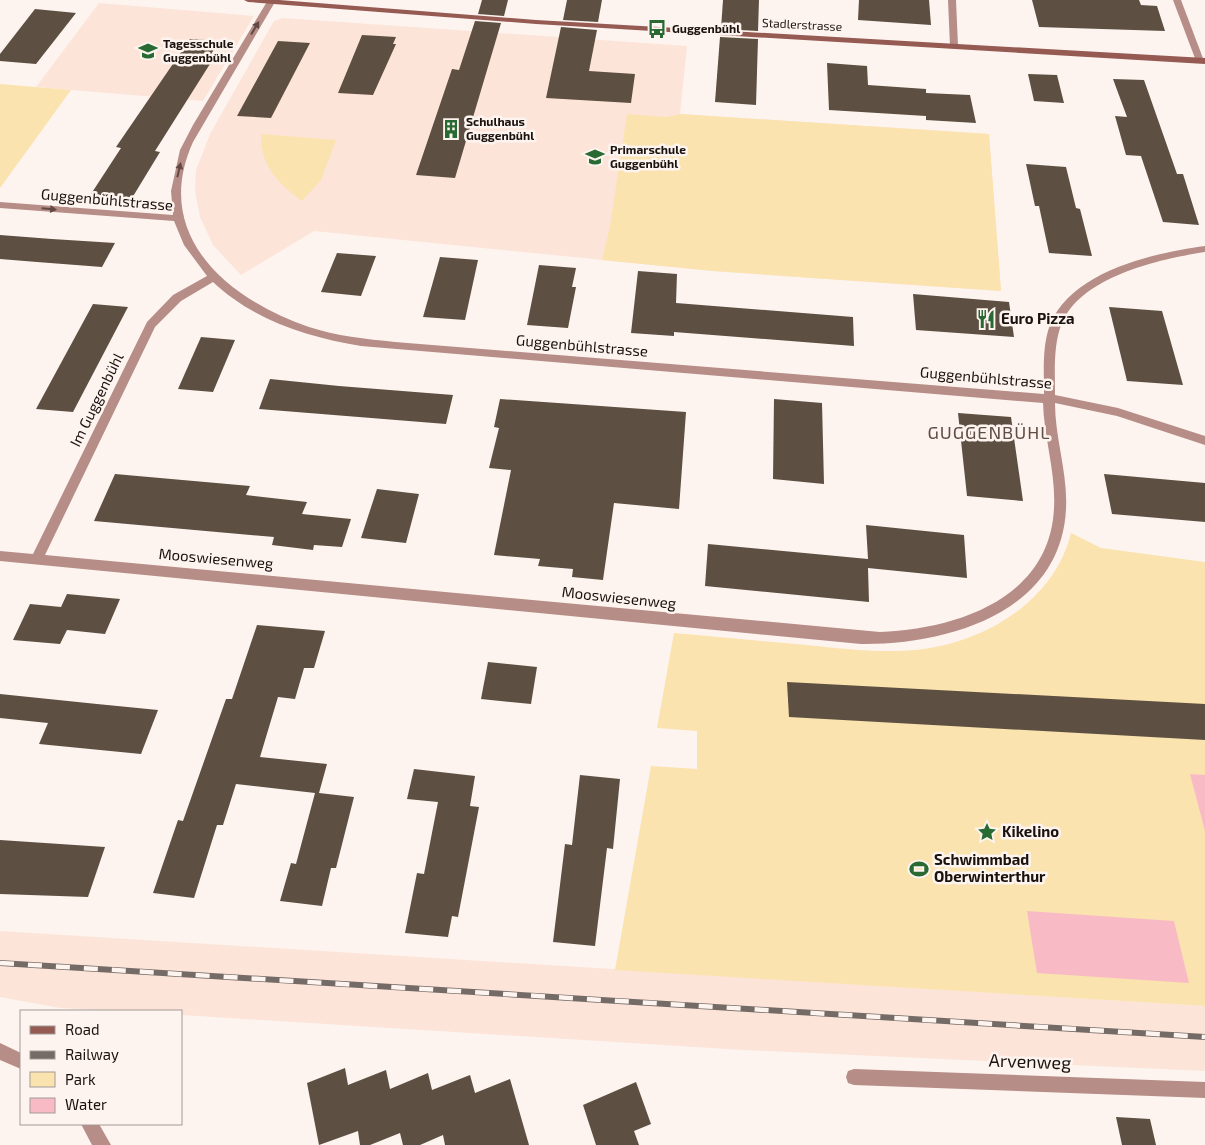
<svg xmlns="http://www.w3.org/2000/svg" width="1205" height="1145" font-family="'Exo 2',sans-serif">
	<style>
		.built { fill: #fde4d8 }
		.green { fill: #fae3af }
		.water { fill: #f8bbc5 }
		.building { fill: #5d4f41 }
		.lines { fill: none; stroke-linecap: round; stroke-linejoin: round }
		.minor { fill: #b78d87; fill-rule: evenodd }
		.secondary { fill: #955a52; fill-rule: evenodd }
		.rail-casing { stroke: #746b67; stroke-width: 6 }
		.rail { stroke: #fdf4f0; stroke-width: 4.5; stroke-dasharray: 14; stroke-linecap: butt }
		.oneway { fill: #614944 }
		.labels { text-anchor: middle; stroke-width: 5; stroke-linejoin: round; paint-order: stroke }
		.far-street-label { font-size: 12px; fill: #1a120e; stroke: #fdf4f0 }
		.far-poi-label { font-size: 12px; font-weight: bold; fill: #1a120e; stroke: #fdf4f0; text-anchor: start }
		.street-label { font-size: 15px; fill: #1a120e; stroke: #fdf4f0 }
		.poi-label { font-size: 15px; font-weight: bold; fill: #1a120e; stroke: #fdf4f0; text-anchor: start }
		.quarter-label { font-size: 18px; letter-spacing: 1px; fill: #604d44; stroke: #fdf4f0 }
		.near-street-label { font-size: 18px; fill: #1a120e; stroke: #fdf4f0 }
	</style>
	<rect width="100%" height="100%" fill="#fdf4f0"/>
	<g class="built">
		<polygon points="99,3 254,16 203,101 36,87"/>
		<polygon points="283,18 687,46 680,114 989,134 1001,291 713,271 314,231 241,275 213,245 200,217 195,191 196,170 210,134 274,21"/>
		<polygon points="0,931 1205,1006 1205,1071 743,1050 181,1015 181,1011 117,1011 60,1008 0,997"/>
	</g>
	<g class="green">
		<polygon points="0,84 71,90 0,188"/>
		<polygon points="627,114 667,117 680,114 989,134 1001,291 713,271 602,260 610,226"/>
		<path d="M261 134 336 140 321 180 302 201C278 183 260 166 261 134Z"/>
		<path d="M1071 533 1101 548 1205 562V1006L615 970 651 766 697 769V731L657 728 674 633C718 637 762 641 807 645 846 649 885 654 924 649 989 640 1055 599 1071 533Z"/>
	</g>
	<g class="water">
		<polygon points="1190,774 1205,775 1205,831"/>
		<polygon points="1027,911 1174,921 1189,983 1037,973"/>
	</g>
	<g class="building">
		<polygon points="482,0 508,0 504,16 478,14"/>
		<polygon points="567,0 602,0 598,22 563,20"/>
		<polygon points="723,0 759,0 758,31 721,29"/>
		<polygon points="859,0 929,0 931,25 858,20"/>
		<polygon points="1032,0 1139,0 1141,5 1157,6 1165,31 1039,27"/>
		<polygon points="35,9 76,13 36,64 0,61 0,54"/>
		<polygon points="475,21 501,23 455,178 416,175 452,69 459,70"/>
		<polygon points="561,27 597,30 589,71 635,74 631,103 546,98"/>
		<polygon points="362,35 396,37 393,44 396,44 373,95 338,93"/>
		<polygon points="720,37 758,39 756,105 715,102"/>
		<polygon points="190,39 219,41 210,56 215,56 155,151 160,152 132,198 91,194 121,148 116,147"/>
		<polygon points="278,41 310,43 271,118 237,116"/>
		<polygon points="827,63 867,66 868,85 926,89 926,93 970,95 976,123 926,120 926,116 829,110"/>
		<polygon points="1028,74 1057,75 1064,103 1034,101"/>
		<polygon points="1113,79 1144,80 1177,174 1183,174 1199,225 1163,222 1141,156 1126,155 1115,116 1127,117"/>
		<polygon points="1026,164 1066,167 1076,208 1080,209 1092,256 1049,253 1039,206 1035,206"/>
		<polygon points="0,235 52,239 115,243 102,267 37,262 0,259"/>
		<polygon points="337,253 376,256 361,296 321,292"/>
		<polygon points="440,257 478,260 465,320 423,317"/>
		<polygon points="539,265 576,268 572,287 576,287 568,328 527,325"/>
		<polygon points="638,271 677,274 676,303 853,317 854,346 674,332 674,336 631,333"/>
		<polygon points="913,294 1009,302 1014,337 916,330"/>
		<polygon points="93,304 128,307 73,412 36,409"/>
		<polygon points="1109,307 1162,311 1183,385 1127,381"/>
		<polygon points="201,337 235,340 213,392 178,389"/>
		<polygon points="270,379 339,386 453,395 446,424 259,409"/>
		<polygon points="500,399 686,412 679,509 614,503 603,580 572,577 573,569 538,566 540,559 494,555 511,470 489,468 499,428 494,427"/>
		<polygon points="774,399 822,403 824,484 773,479"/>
		<polygon points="958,413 1011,417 1023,501 967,496"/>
		<polygon points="115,474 250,486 246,495 307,502 302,514 351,519 342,547 314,545 313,550 272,545 274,537 94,521"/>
		<polygon points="1104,474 1205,483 1205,522 1112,514"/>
		<polygon points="377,489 419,494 406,543 361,538"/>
		<polygon points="866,525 964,535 967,578 868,568 869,602 705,586 708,544 868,559"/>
		<polygon points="67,594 120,599 105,634 67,630 60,644 13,640 30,604 61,607"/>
		<polygon points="257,625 325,631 314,668 304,668 295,699 278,697 260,757 327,764 319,793 354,797 336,868 331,868 322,906 280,901 291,863 296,864 315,793 236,784 223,825 217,825 194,898 153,893 178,820 183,821 226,699 232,699"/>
		<polygon points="488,662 537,667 531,704 481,699"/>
		<polygon points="787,682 1205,704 1205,740 789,717"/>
		<polygon points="0,694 97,704 158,710 141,754 39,744 48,723 0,718"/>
		<polygon points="414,769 475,776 470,806 479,807 458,917 452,916 448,937 405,933 417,873 424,874 438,802 407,799"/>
		<polygon points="580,775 620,779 613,849 607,848 595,946 553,942 565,844 572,845"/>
		<polygon points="0,840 105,847 88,897 0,894"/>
		<polygon points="345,1068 348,1085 386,1070 390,1089 428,1073 432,1090 470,1075 475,1093 510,1079 529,1145 445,1145 443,1135 420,1145 403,1145 400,1133 370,1145 360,1145 358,1131 319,1145 307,1083"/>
		<polygon points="636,1082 651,1124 634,1131 639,1145 596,1145 583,1105"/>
		<polygon points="1116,1117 1150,1119 1156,1145 1122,1145"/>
	</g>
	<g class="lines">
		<g class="minor">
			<path d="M268 0 275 2 193 142C151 235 227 299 309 327 336 336 366 339 395 342L1044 394C1044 372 1042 346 1050 325 1071 271 1154 253 1205 246V252C1160 259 1082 276 1062 323 1053 344 1055 372 1055 395L1118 408 1205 436V445L1117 416 1055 403C1055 439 1068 473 1066 509 1061 613 947 645 861 644L0 561V551L33 554 147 322 173 295 207 276 184 245 174 221 0 208V202L173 215 171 191 180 150 193 125ZM213 282C253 320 308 337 361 346L1043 403C1044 438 1056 473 1054 508 1050 599 956 629 880 632L45 555 155 327 181 301Z"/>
			<polygon points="948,0 956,0 958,46 954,48 950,46"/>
			<polygon points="1173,0 1181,0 1204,61 1203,63 1196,61"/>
			<polygon points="0,1043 21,1053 21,1069 0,1060"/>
			<polygon points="854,1069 1205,1082 1205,1098 854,1085 848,1083 846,1077 848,1071"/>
			<polygon points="81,1124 99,1124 111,1145 92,1145"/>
		</g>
		<polygon class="secondary" points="244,0 279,0 536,20 1205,58 1205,64 536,24 248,2"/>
		<g class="rail-casing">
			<polyline id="rail" points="0,963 1205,1037"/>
		</g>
		<use href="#rail" class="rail"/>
	</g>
	<defs><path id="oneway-solid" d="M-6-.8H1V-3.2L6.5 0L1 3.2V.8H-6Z" transform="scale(1.25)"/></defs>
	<g class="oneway">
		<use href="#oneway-solid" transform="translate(255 28) rotate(-59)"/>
		<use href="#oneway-solid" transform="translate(179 170) rotate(-77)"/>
		<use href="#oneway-solid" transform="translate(49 209) rotate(5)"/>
	</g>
	<defs>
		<g id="bus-bare" transform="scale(1.5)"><path d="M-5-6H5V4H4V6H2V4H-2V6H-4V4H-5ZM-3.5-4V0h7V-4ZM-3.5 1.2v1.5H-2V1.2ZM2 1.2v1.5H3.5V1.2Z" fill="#296a33" stroke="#fdf4f0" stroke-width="2.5" paint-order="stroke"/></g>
		<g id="school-bare" transform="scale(1.5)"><path d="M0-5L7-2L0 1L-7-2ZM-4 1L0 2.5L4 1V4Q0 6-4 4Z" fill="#296a33" stroke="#fdf4f0" stroke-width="2.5" paint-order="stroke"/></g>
		<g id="building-bare" transform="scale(1.5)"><path d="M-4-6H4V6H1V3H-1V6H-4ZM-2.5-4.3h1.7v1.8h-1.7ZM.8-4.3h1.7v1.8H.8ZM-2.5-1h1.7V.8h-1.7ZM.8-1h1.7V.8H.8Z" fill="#296a33" stroke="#fdf4f0" stroke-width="2.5" paint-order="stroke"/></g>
		<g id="restaurant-bare" transform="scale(1.5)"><path d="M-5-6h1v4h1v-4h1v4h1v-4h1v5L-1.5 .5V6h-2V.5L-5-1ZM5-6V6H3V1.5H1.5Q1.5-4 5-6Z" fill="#296a33" stroke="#fdf4f0" stroke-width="2.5" paint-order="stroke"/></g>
		<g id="sight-bare" transform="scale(1.5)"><path d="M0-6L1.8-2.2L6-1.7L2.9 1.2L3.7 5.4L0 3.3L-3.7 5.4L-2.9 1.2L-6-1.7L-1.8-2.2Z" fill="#296a33" stroke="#fdf4f0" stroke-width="2.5" paint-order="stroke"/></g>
		<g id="stadium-bare" transform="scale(1.5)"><path d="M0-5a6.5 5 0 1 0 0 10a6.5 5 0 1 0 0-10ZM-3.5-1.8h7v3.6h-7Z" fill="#296a33" stroke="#fdf4f0" stroke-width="2.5" paint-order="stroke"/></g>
	</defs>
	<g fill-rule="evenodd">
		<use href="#bus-bare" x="657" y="29"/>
		<use href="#school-bare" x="148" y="51"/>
		<use href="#building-bare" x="451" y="129"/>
		<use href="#school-bare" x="595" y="157"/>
		<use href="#restaurant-bare" x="986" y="319"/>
		<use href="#sight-bare" x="987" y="832"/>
		<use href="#stadium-bare" x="919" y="869"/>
	</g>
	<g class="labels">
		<g class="far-street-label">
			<text transform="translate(802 25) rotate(3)" y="4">Stadlerstrasse</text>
		</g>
		<g class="far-poi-label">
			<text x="672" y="33">Guggenbühl</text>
			<text x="163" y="48">Tagesschule<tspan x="163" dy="14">Guggenbühl</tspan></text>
			<text x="466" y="126">Schulhaus<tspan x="466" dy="14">Guggenbühl</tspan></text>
			<text x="610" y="154">Primarschule<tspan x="610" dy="14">Guggenbühl</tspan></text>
		</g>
		<g class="street-label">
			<text transform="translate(107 200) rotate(5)" y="5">Guggenbühlstrasse</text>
			<text transform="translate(582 346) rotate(5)" y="5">Guggenbühlstrasse</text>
			<text transform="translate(986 378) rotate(5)" y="5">Guggenbühlstrasse</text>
			<text transform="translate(97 400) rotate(-64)" y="5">Im Guggenbühl</text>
			<text transform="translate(216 559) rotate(5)" y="5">Mooswiesenweg</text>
			<text transform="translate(619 598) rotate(6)" y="5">Mooswiesenweg</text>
		</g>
		<g class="poi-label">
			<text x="1001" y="324">Euro Pizza</text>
			<text x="1002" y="837">Kikelino</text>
			<text x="934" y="865">Schwimmbad<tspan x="934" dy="17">Oberwinterthur</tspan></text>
		</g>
		<g class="quarter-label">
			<text x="989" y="439">GUGGENBÜHL</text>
		</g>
		<g class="near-street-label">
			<text transform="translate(1030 1062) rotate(2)" y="6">Arvenweg</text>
		</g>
	</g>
	<rect x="20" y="1010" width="162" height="115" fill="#fdf4f0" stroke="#a29a96"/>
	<rect x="30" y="1026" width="25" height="8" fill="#955a52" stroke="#a29a96"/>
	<text x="65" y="1035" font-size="15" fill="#1a120e">Road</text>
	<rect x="30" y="1051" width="25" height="8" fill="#746b67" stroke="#a29a96"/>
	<text x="65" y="1060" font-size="15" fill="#1a120e">Railway</text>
	<rect x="30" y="1072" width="25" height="15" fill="#fae3af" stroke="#a29a96"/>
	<text x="65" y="1085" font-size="15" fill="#1a120e">Park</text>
	<rect x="30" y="1098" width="25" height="15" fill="#f8bbc5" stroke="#a29a96"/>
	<text x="65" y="1110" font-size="15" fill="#1a120e">Water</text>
</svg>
